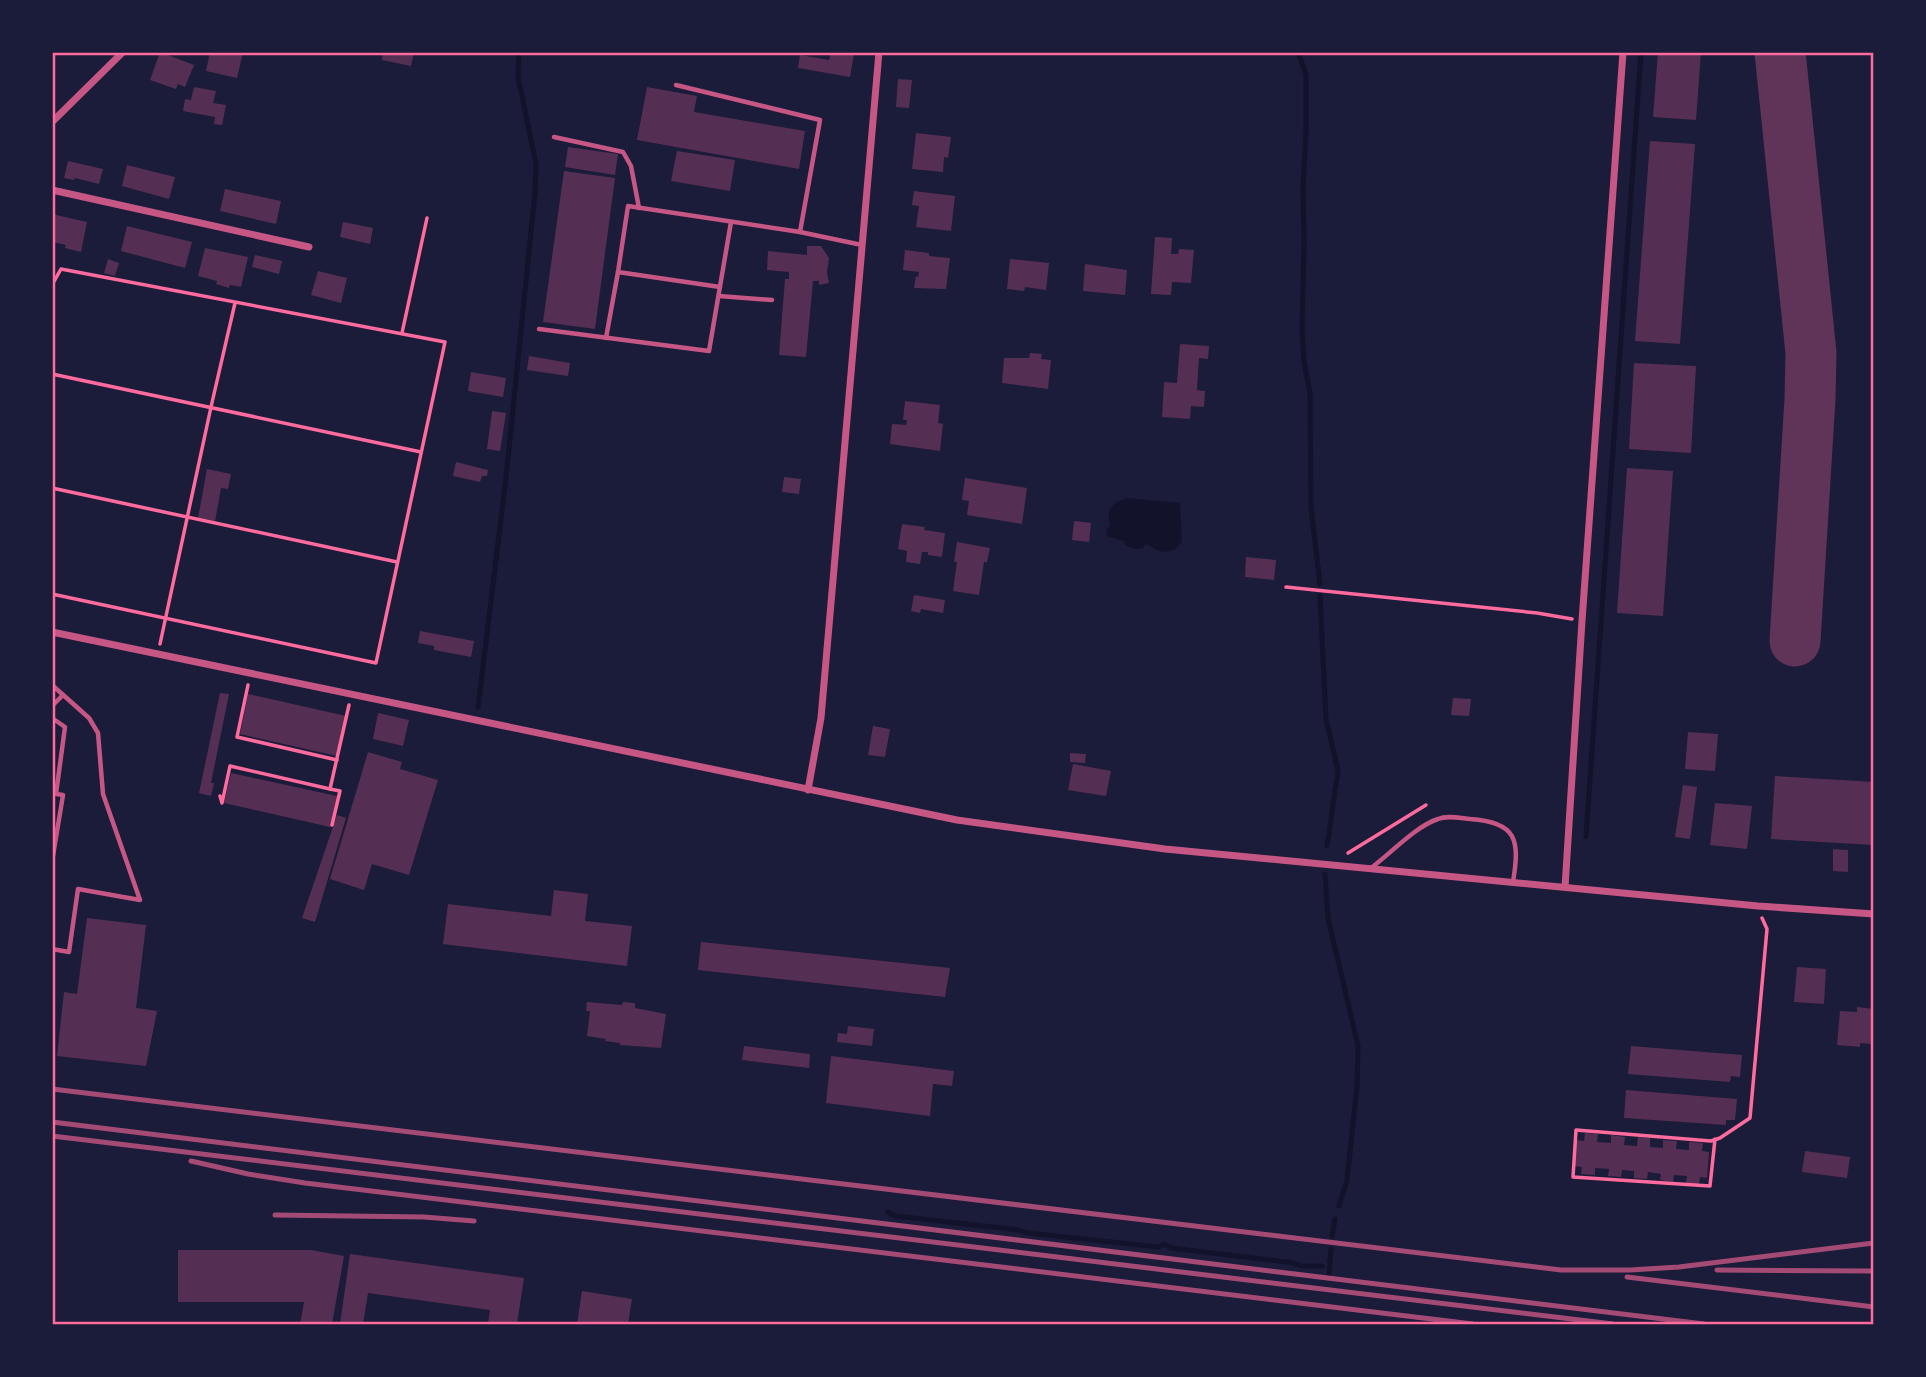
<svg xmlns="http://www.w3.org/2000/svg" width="1926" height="1377" font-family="'Alegreya Sans',sans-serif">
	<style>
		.water { fill: #12122b }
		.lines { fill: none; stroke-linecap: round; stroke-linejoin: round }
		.stream { stroke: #12122b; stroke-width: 5 }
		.taxiway { stroke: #603358; stroke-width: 51 }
		.building { fill: #542f53 }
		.path { stroke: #ff6b9d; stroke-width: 3.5 }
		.service { stroke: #c65784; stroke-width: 4.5 }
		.minor { stroke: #c65784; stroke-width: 7 }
		.rail { stroke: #a44b75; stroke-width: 5 }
		.neatline { fill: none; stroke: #ff6b9d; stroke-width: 2.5 }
	</style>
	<rect width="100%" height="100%" fill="#1b1b3a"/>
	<path class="water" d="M1128 498 1180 503 1182 541C1175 555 1159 554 1149 545H1145L1143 548 1136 549 1125 545 1124 541 1107 536 1106 529 1110 526C1106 508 1111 503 1128 498Z"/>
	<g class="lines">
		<g class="stream">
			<polyline points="1297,52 1301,60 1306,75 1306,131 1303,187 1304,244 1302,330 1304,362 1310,393 1311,508 1320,584"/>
			<polyline points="1320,596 1326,719 1338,771 1327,846"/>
			<polyline points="478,707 506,478 535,192 536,164 518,77 519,52"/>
			<polyline points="1586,836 1641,52"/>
			<polyline points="1325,874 1328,918 1358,1046 1357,1087 1347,1180 1339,1206"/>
			<polyline points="888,1212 895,1216 1019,1230 1028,1233 1158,1247 1164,1244 1171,1248 1294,1263 1301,1266 1322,1266"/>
			<polyline points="1332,1236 1335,1219"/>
			<polyline points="1329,1273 1331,1249"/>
		</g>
		<polyline class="taxiway" points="1780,52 1811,353 1810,399 1795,641"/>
	</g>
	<g class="building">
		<polygon points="160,52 194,65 185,87 178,84 176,89 150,80"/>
		<polygon points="210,52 243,52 237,78 206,71"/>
		<polygon points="383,52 414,52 411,66 382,60"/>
		<polygon points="831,52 854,54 850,77 798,68 800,55 829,60"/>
		<polygon points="1658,52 1701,52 1696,120 1653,117"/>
		<polygon points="898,79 912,80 909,108 896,107"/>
		<polygon points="194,87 216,91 213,103 226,105 222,125 214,124 215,117 183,111 185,99 191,100"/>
		<polygon points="647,87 697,96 694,112 805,131 799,169 637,140"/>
		<polygon points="916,133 951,137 948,158 944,157 943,172 912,169"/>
		<polygon points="1650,141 1695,144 1680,344 1635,341"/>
		<polygon points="568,147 618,154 615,175 565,167"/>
		<polygon points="677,151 735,160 730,191 671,181"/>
		<polygon points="68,161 103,169 99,184 75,178 74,180 64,178"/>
		<polygon points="127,165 175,177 169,199 122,186"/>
		<polygon points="564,171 615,178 595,329 543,322"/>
		<polygon points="225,189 281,201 276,224 220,211"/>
		<polygon points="914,191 955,196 951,231 916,227 919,206 912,205"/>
		<polygon points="52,214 87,222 81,252 65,248 66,245 52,242"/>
		<polygon points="343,222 373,228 370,244 340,237"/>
		<polygon points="127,226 192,242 185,268 121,251"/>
		<polygon points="1155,237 1172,238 1171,254 1178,254 1179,249 1194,250 1191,283 1172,282 1171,295 1151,294"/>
		<polygon points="807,246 821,246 829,258 827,272 829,283 819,285 819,281 813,281 806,357 779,355 785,279 789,279 789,272 767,270 768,251 807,255"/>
		<polygon points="205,248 248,257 241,287 230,285 229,288 216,284 217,281 198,276"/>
		<polygon points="905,250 929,253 929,256 950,258 946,289 914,288 916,276 918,277 919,272 903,270"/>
		<polygon points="255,255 282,261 279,274 252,267"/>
		<polygon points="108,259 119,263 115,276 104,273"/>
		<polygon points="1010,259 1049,263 1046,290 1025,287 1024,291 1007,289"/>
		<polygon points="1085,264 1127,270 1125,295 1083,291"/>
		<polygon points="318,271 347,278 341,303 311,295"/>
		<polygon points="1180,344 1209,346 1208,359 1199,358 1197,390 1205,391 1204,407 1191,406 1190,419 1162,417 1164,382 1177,383"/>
		<polygon points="1030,353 1042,354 1041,359 1051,360 1048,389 1002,383 1004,358 1029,358"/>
		<polygon points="529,356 570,363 568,376 527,370"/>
		<polygon points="1634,363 1696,366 1691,453 1629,449"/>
		<polygon points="471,372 506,378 503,397 468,391"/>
		<polygon points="905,401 940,405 938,423 943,424 940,451 890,444 892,424 906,425 907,420 903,420"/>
		<polygon points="492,411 506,413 500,451 487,449"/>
		<polygon points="456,462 488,470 487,476 482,476 480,482 453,476"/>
		<polygon points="1627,468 1673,471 1663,616 1617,613"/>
		<polygon points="207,469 231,474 228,489 221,488 215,521 198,518"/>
		<polygon points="784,477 801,479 799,494 782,492"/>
		<polygon points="965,478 1027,488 1022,524 967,515 969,501 962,500"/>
		<polygon points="1074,521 1091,523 1089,542 1072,540"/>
		<polygon points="902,524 925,527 924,530 945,533 942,557 928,555 928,552 922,552 920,564 906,562 907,551 898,549"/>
		<polygon points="957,542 990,548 987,562 984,562 979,595 953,591 957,562 954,562"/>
		<polygon points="1246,557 1276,560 1274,580 1245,577"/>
		<polygon points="914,595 945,600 943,613 921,609 920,613 911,611"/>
		<polygon points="420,631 474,641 471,657 434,650 434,646 418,643"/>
		<polygon points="220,693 229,694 211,783 214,783 211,796 199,793"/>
		<polygon points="248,694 346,716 337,756 240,734"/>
		<polygon points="1453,698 1471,699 1469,716 1451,715"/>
		<polygon points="378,713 409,720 403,746 373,739"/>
		<polygon points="873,726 890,729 885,757 868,755"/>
		<polygon points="1688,732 1718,734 1715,771 1685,769"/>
		<polygon points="368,752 402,762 400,769 438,780 409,875 372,864 364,890 330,879"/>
		<polygon points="1070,753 1086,754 1085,763 1070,762"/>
		<polygon points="1073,764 1111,771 1106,796 1068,790"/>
		<polygon points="231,773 337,796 330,827 224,803"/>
		<polygon points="1775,776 1874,782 1874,845 1771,839"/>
		<polygon points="1683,785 1697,787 1690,839 1675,837"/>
		<polygon points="1715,803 1752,806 1747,849 1710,845"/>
		<polygon points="337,815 346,818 315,922 302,918"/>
		<polygon points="1833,849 1848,850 1848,872 1833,871"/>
		<polygon points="554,890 588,894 585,921 632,926 627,966 443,944 448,904 551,916"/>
		<polygon points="87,918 146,925 136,1008 157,1011 146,1066 57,1056 64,992 77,994"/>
		<polygon points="701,942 950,968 945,997 698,970"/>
		<polygon points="1797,967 1826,969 1824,1004 1794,1002"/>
		<polygon points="587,1002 622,1005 623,1002 635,1003 635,1008 666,1014 661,1048 620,1045 620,1043 605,1041 606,1039 587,1036 590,1011 586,1011"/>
		<polygon points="1857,1007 1874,1009 1874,1044 1860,1043 1860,1047 1837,1045 1840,1011 1857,1012"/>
		<polygon points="848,1026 874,1029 872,1046 837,1042 838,1033 847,1034"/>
		<polygon points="744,1046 810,1054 809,1068 742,1060"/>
		<polygon points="1631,1046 1742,1055 1740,1077 1731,1076 1730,1082 1628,1074"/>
		<polygon points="831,1056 954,1071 952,1086 933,1084 930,1116 826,1103"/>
		<polygon points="1626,1090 1737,1099 1735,1120 1726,1120 1726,1125 1624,1118"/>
		<polygon points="1585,1133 1598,1134 1597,1142 1611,1143 1611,1135 1625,1137 1624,1145 1637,1146 1638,1137 1650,1138 1650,1147 1663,1148 1663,1140 1677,1141 1676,1149 1689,1150 1689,1142 1703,1143 1702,1151 1709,1152 1707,1178 1700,1177 1699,1184 1686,1183 1687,1176 1674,1175 1673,1182 1660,1180 1661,1174 1648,1172 1647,1179 1634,1178 1634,1171 1622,1170 1621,1177 1608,1176 1609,1169 1595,1168 1595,1175 1581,1174 1582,1167 1574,1166 1576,1140 1584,1141"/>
		<polygon points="1805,1151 1850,1157 1847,1178 1802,1172"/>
		<polygon points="178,1250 311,1250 344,1256 332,1324 300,1324 304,1302 178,1302"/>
		<polygon points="350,1254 524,1278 517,1324 488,1324 490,1310 368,1293 363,1324 340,1324"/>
		<polygon points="582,1291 632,1299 628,1324 577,1324"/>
	</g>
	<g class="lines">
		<g class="path">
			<polyline points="52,285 61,269 445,342 376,663 52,594"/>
			<polyline points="402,333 427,218"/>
			<polyline points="52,374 421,452"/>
			<polyline points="52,488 397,562"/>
			<polyline points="1286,587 1537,613 1572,619"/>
			<polyline points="160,644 211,407 235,303"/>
			<polyline points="248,685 237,737 337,760"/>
			<polyline points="220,796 222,803 230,766 330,789"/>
			<polyline points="332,825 340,791 330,789 349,705"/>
			<polyline points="1348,853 1426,805"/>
			<polyline points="1715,1139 1710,1186 1573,1177 1576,1130 1711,1141 1720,1138 1750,1118 1767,929 1762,918"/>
		</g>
		<g class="service">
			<polyline points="676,85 820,120 800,232"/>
			<polyline points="554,137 623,152 631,166 639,208"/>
			<polyline points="720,287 618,272 628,206 800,232 862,245"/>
			<polyline points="719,296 772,300"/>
			<polyline points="539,329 709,351 731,222"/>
			<polyline points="606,338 618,272"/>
			<polyline points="52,685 89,718 98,733 103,794 140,900 78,889 69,952 52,949"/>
			<polyline points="52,706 63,695"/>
			<polyline points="52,718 65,727 56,794 63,795 52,862"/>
			<path d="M1371 868C1390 854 1416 826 1438 819 1447 815 1460 818 1470 819 1517 822 1520 840 1513 882"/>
			<polyline points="52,924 52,931"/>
		</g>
		<g class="minor">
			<polyline points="52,122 123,52"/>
			<polyline points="52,190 309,247"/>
			<polyline points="52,632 957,820 1165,849 1758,906 1874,914"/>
			<polyline points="808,790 821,718 879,52"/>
			<polyline points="1565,887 1582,621 1623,52"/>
		</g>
		<g class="rail">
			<polyline points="52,1089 1561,1270 1630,1270 1679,1267 1874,1243"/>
			<polyline points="52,1122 1704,1324"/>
			<polyline points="52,1136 1613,1324"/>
			<polyline points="191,1161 248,1174 305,1183 1473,1324"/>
			<polyline points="275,1215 424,1217 474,1221"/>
			<polyline points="1717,1270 1874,1271"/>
			<polyline points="1627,1277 1874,1307"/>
		</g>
	</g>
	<rect width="1926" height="1377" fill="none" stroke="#1b1b3a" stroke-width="108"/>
	<rect x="54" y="54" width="1818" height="1269" class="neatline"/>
</svg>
